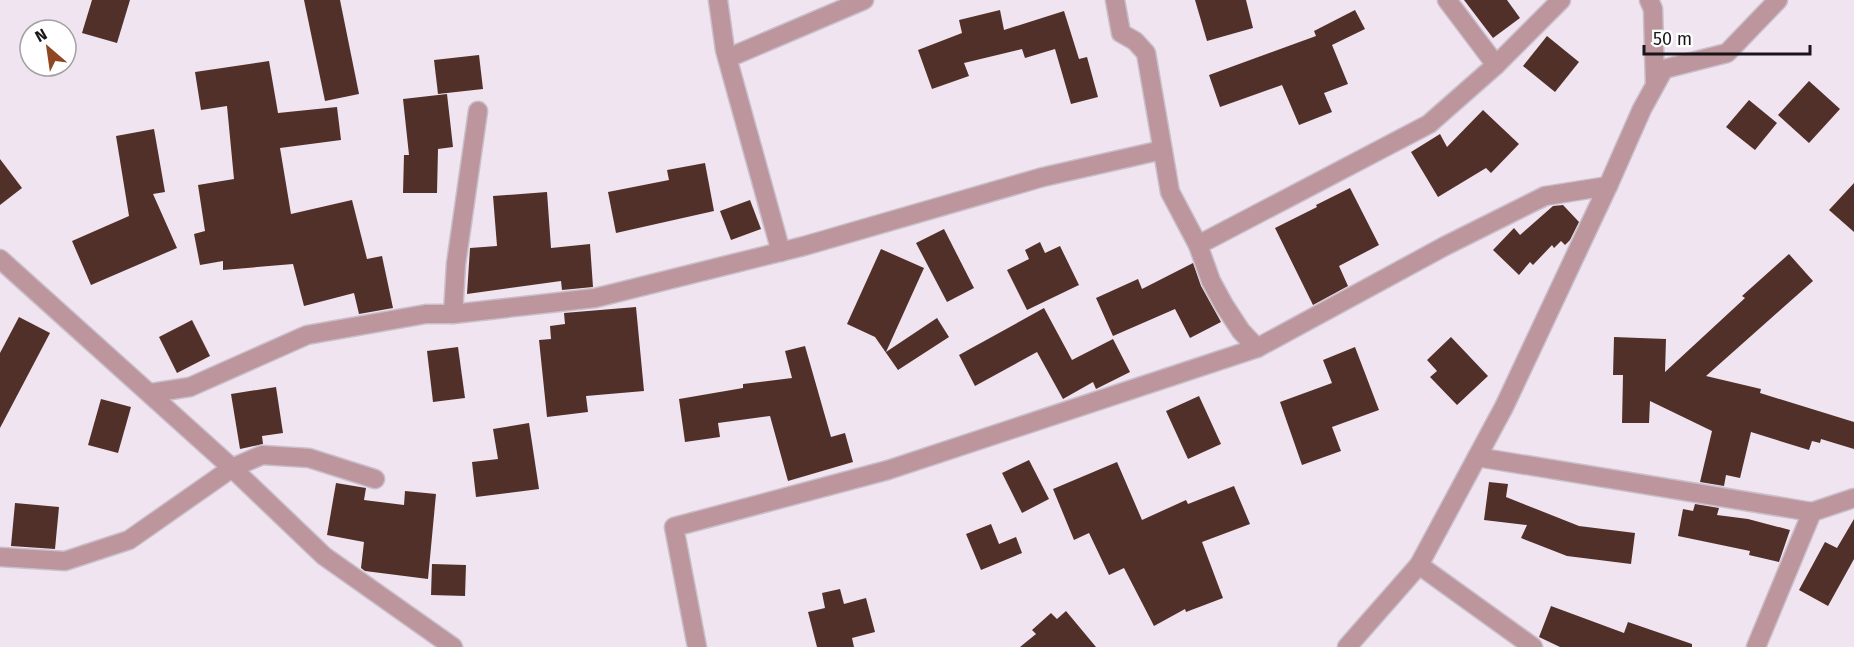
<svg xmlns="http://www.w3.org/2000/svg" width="1854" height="647" font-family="'Fira Sans',sans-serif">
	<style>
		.building { fill: #52302a }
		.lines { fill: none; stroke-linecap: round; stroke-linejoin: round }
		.street-casing { stroke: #c9bfca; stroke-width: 21 }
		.street { stroke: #bd959c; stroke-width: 18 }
	</style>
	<rect width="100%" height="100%" fill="#f0e4f1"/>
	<g class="building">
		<polygon points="92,0 130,0 117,43 82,33"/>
		<polygon points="304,0 340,0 359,94 325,101"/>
		<polygon points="1195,0 1246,0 1253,28 1207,41"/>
		<polygon points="1464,0 1507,0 1520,18 1493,38"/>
		<polygon points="1000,10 1004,30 1064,11 1079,59 1087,57 1098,97 1071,104 1055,49 1025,58 1022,49 964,63 969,76 932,89 918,50 962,33 959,20"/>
		<polygon points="1355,10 1365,29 1332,45 1348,84 1324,93 1332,112 1299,125 1282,85 1220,107 1209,75 1316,36 1314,31"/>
		<polygon points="1547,36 1579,62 1555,92 1523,66"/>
		<polygon points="479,55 483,89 438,94 434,60"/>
		<polygon points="269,61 278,113 337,107 341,140 280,148 291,214 352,200 367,259 382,256 393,308 359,314 354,293 304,306 293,264 223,270 223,261 200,265 194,234 205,231 198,185 234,179 227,106 201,110 195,72"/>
		<polygon points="1809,81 1840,109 1809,143 1778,115"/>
		<polygon points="447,94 453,147 438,149 437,193 403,193 404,155 409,155 403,99"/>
		<polygon points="1749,100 1777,123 1755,150 1726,127"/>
		<polygon points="1483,110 1519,144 1491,173 1486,168 1438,197 1411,152 1440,134 1447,147"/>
		<polygon points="154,129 165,192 153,194 177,248 91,285 72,241 129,216 116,136"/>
		<polygon points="0,159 22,188 0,205"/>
		<polygon points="705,163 714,211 616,233 608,192 669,180 667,170"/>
		<polygon points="1854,183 1854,232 1829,210"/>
		<polygon points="1350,188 1379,245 1339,266 1348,286 1313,305 1275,228 1317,207 1316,205"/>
		<polygon points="547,192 551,248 590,244 593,287 562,290 561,281 467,294 470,248 497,246 493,196"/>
		<polygon points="750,200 761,229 731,240 720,211"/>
		<polygon points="1563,205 1579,222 1570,240 1565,245 1561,241 1554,248 1552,245 1533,265 1530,262 1519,275 1493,250 1514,228 1520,235 1553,206"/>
		<polygon points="944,229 974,288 947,302 916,243"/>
		<polygon points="1040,242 1045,253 1060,246 1079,285 1027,310 1007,270 1029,259 1025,250"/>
		<polygon points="881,249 924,268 886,352 937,318 949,337 898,370 875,337 847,324"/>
		<polygon points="1789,254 1813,281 1706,376 1761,389 1760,393 1854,422 1854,449 1821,439 1820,443 1812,441 1809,450 1751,432 1740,478 1726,475 1724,486 1700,482 1712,431 1650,401 1649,423 1622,423 1623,375 1613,375 1614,337 1666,339 1665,372 1745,298 1742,296"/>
		<polygon points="1193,263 1201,286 1221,322 1190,338 1175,309 1113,336 1096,298 1138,279 1142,289"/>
		<polygon points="636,307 644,391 586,396 588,412 547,417 539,340 551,339 550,326 565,324 564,313"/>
		<polygon points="1044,308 1072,360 1113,339 1130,372 1096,389 1093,382 1063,399 1037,352 975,386 959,355"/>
		<polygon points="19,317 50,333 0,428 0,353"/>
		<polygon points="192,320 210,356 177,373 159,337"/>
		<polygon points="1451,337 1488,376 1457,405 1430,377 1437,371 1427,360"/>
		<polygon points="805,346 831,437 845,433 853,462 788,481 770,416 718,423 720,437 685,442 679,399 743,388 743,384 792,378 785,351"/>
		<polygon points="458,347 465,398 433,402 427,351"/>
		<polygon points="1355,347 1379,410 1332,427 1341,451 1302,465 1280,402 1332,383 1323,360"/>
		<polygon points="276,387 283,433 262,436 263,444 240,449 231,394"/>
		<polygon points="1199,396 1221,444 1188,459 1166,411"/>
		<polygon points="101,399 131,407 118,453 88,445"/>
		<polygon points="529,423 539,489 476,497 472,462 498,459 493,429"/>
		<polygon points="1029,460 1049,499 1022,513 1002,473"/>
		<polygon points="1117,462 1142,520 1186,500 1188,504 1234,486 1250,524 1202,542 1223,598 1186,612 1185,609 1154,626 1124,568 1109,575 1089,533 1074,540 1053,489"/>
		<polygon points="1489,482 1508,484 1506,497 1579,526 1635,533 1631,564 1567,556 1521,538 1527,525 1484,520"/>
		<polygon points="336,483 366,488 364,500 404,505 405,491 436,494 428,579 365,571 361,568 364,542 327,535"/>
		<polygon points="15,503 59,507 55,549 11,546"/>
		<polygon points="1695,504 1719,508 1717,515 1748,519 1790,530 1779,562 1749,555 1750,551 1678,536 1683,509 1693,511"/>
		<polygon points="1854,519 1854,559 1828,606 1799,590 1825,542 1837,548"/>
		<polygon points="991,524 999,544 1016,537 1022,553 981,570 966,534"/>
		<polygon points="432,564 466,565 465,596 431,595"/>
		<polygon points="840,589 844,604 866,598 875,632 852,638 854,647 817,647 808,612 825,608 822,593"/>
		<polygon points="1551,606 1624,633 1628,622 1692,644 1692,647 1560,647 1539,637"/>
		<polygon points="1066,611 1096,647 1020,647 1036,634 1032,630 1051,613 1057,619"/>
	</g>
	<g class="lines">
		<g class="street-casing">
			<g id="street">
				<polyline points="718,0 725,50 781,252"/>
				<polyline points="1115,0 1121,33 1135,41 1146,53 1170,192 1198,245 1211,281 1224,305 1241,331 1257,348"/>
				<polyline points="1447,0 1496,65"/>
				<polyline points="1649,0 1653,9 1655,84"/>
				<polyline points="728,58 864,0"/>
				<polyline points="1198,245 1429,124 1496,65 1561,0"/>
				<polyline points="0,259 232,468 324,556 453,647"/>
				<polyline points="453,314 456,264 478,111"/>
				<polyline points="151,393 190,387 307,335 426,314 453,314 595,298 804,246 1043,177 1162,150"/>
				<polyline points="1477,457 1812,512 1854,498"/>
				<polyline points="0,557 65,561 129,540 232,468 262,455 309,458 375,479"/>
				<polyline points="1419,565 1533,647"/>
				<polyline points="697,647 674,527 888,470 1257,348 1445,246 1545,196 1608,186"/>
				<polyline points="1347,647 1419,565 1504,407 1608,186 1642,109 1664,69 1727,53 1778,0"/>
				<polyline points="1756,647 1812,512"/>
			</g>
		</g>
		<use href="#street" class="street"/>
	</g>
	<g transform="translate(48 48) rotate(331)"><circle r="28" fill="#ffffff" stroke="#a3a1a3" stroke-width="1.5"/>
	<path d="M0-4.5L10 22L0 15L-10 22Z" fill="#8e4722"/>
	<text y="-9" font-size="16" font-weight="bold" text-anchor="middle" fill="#191519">N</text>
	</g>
	<path d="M1644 45v9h166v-9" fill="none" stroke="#191519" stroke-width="3"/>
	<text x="1653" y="45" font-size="18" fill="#191519" stroke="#ffffff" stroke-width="4.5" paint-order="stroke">50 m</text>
</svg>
